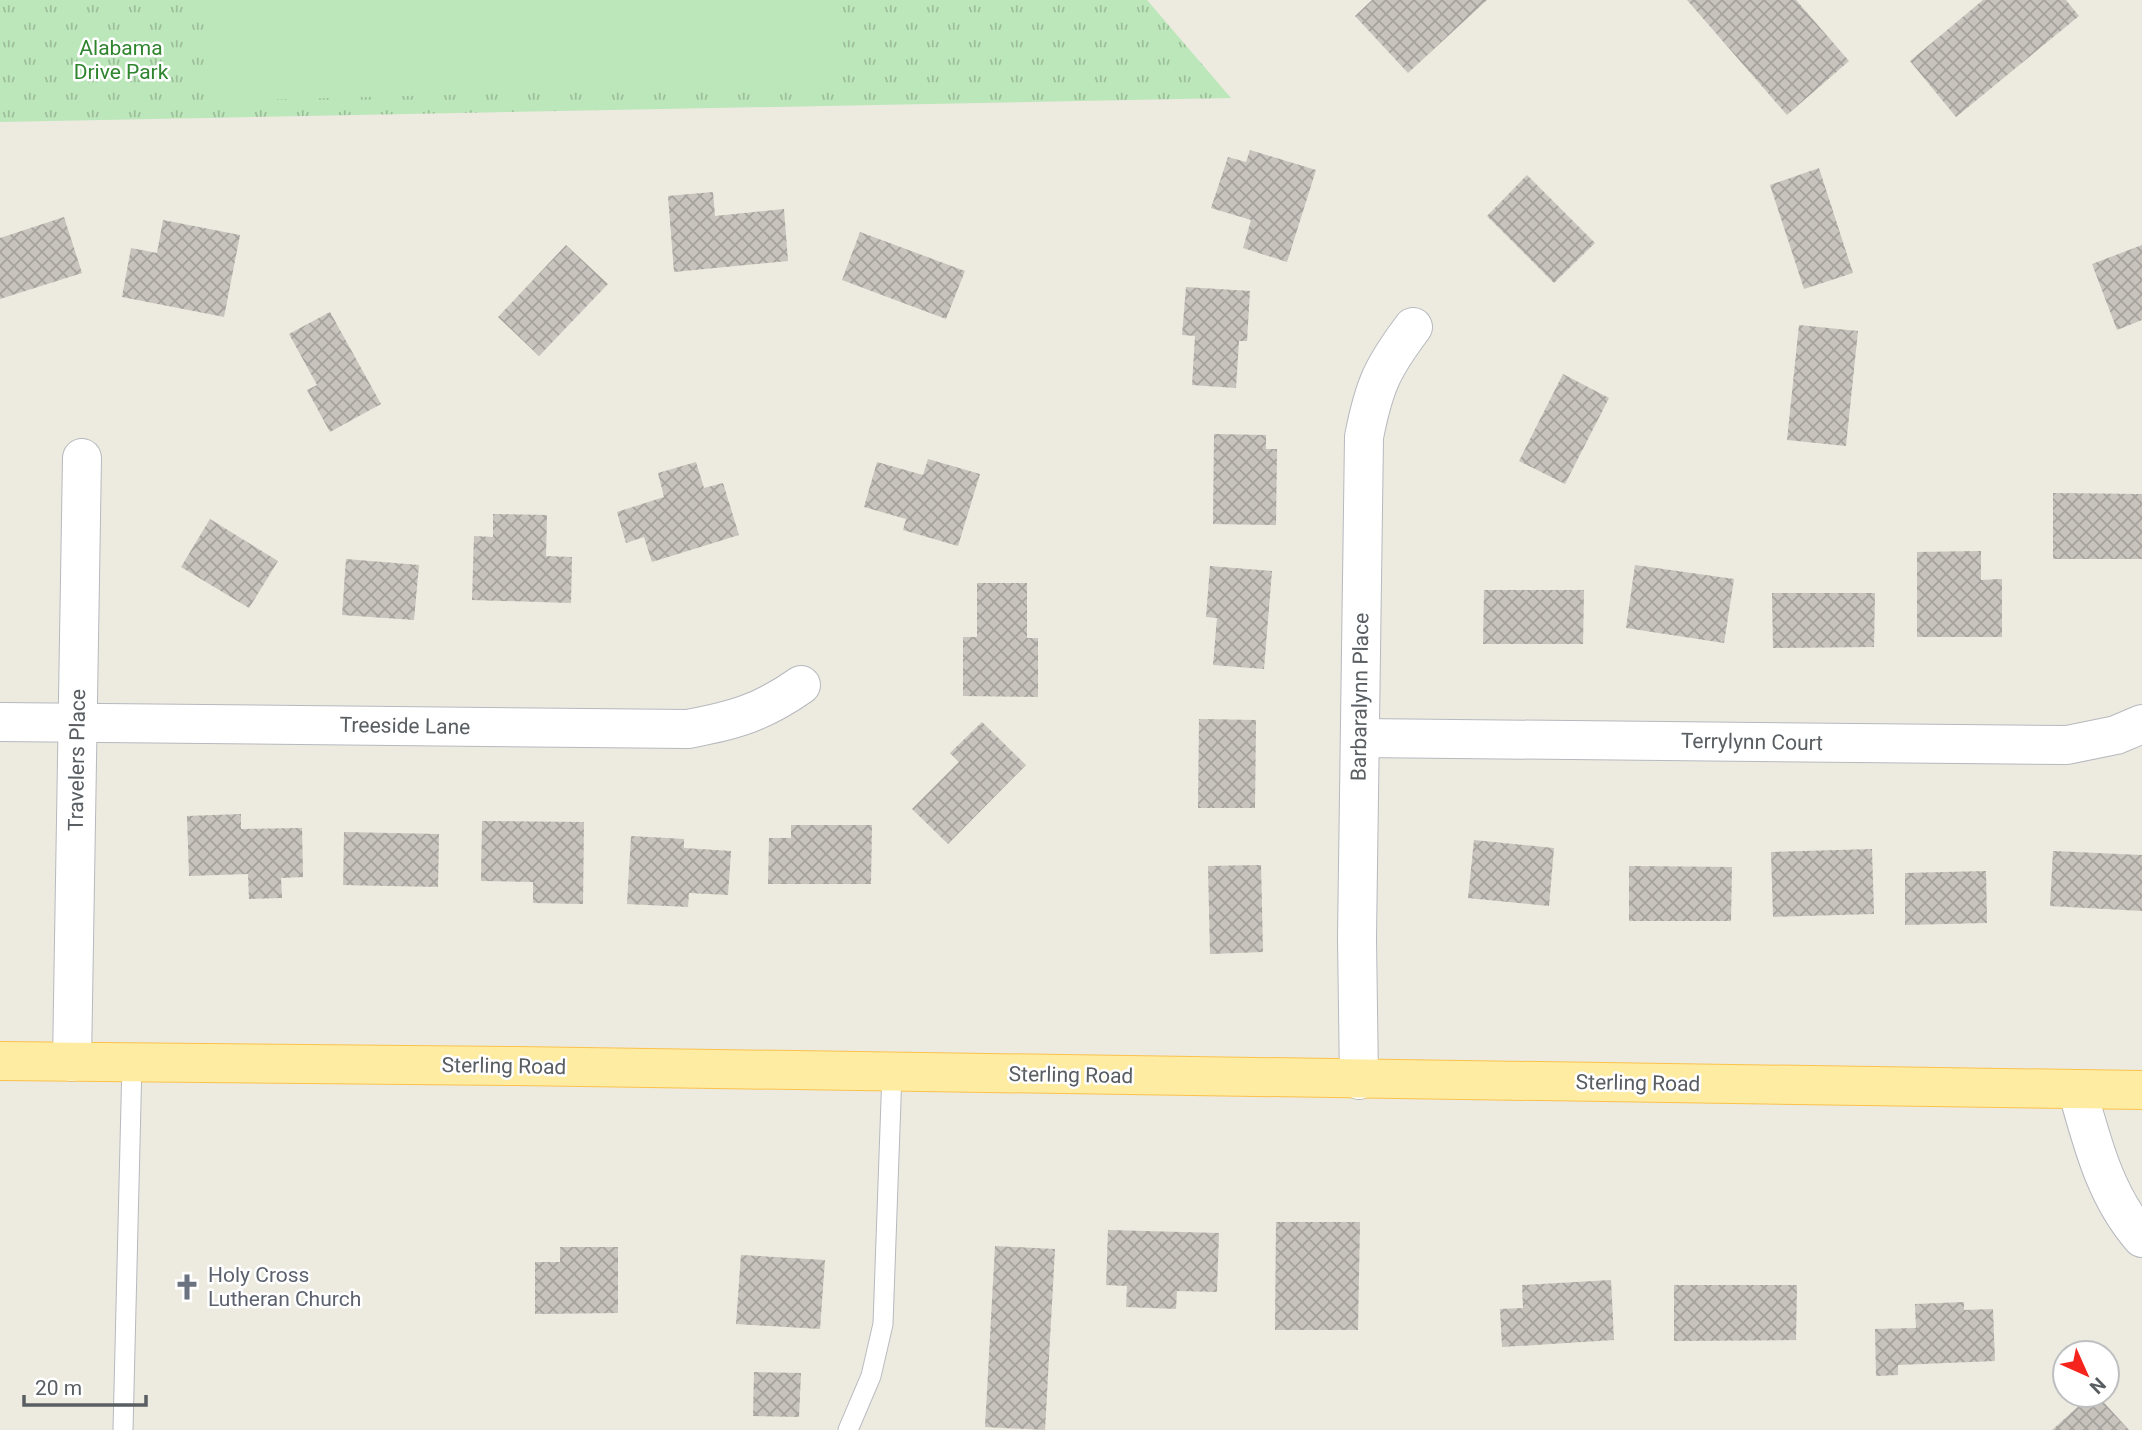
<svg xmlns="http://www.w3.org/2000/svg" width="2142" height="1430" font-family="Roboto,sans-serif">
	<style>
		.grass { fill: url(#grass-tufts) }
		.pitch { fill: #bce7ba }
		.building { fill: url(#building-cross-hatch) }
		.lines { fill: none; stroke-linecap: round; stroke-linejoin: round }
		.service-casing { stroke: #b6b9be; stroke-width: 21 }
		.minor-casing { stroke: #b6b9be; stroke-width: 40 }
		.secondary-casing { stroke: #b4b8be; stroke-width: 40 }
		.primary-casing { stroke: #fbc24b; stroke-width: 40 }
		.service { stroke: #fff; stroke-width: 19 }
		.minor { stroke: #fff; stroke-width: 38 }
		.secondary { stroke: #fff; stroke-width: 38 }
		.primary { stroke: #ffeca3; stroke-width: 38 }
		.labels { text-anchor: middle; stroke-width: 5; stroke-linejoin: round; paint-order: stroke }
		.park-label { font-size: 21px; fill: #2e852e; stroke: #fff }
		.street-label { font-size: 21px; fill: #595e62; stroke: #fff }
		.worship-label { font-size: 21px; fill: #5b616d; stroke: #fff; text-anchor: start }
	</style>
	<defs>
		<pattern id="grass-tufts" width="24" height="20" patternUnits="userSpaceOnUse" patternTransform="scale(1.75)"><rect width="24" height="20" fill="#bce7ba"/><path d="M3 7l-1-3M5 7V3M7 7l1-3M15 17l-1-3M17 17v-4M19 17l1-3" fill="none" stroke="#9cbe9b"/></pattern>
		<pattern id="building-cross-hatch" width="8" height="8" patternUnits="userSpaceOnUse" patternTransform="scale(1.75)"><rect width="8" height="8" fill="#c8c4bd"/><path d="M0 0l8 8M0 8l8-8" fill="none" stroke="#a5a29d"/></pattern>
	</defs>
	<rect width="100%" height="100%" fill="#edeae0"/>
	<polygon class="grass" points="0,0 1147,0 1231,98 0,122"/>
	<polygon class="pitch" points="208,0 837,0 839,85 210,101"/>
	<g class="building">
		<polygon points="1372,0 1487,0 1408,73 1355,16"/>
		<polygon points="1687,0 1796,0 1849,61 1787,115"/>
		<polygon points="1983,0 2066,0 2079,16 1956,117 1910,61"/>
		<polygon points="1250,150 1316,170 1287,262 1243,248 1251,220 1211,208 1228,157 1246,162"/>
		<polygon points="1819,168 1853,273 1804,289 1770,185"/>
		<polygon points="1527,175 1595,243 1554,283 1487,216"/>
		<polygon points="713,192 715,216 784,209 788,261 674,272 668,196"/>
		<polygon points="64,217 82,273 0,299 0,238"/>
		<polygon points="163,220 240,235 224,317 122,297 131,248 157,253"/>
		<polygon points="860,232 965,271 946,319 842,280"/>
		<polygon points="566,245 608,284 539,356 498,317"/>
		<polygon points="2142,245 2142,320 2117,330 2092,264"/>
		<polygon points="1186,287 1250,291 1247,341 1239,341 1236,388 1192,385 1195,336 1182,335"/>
		<polygon points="330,312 381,404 330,432 307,390 317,385 289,334"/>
		<polygon points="1799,325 1858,331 1846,446 1787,440"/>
		<polygon points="1563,374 1609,398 1565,484 1519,461"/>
		<polygon points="1214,434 1266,435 1266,449 1277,449 1276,525 1213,524"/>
		<polygon points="928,459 980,474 958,546 903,530 906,519 864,507 877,462 923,475"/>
		<polygon points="696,462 704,488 723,483 739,535 652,562 644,537 626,543 617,512 664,497 658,473"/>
		<polygon points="2053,493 2142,494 2142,559 2053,559"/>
		<polygon points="493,514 547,515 546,556 572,557 571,603 472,600 474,536 493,537"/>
		<polygon points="210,519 278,561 249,608 181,567"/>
		<polygon points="1981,551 1981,580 2002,579 2002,637 1917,637 1917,552"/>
		<polygon points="346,559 419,565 414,620 342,615"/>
		<polygon points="1635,565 1734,579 1724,643 1626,628"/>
		<polygon points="1210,566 1272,571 1264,669 1213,665 1217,618 1206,617"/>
		<polygon points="977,583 1027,583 1027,638 1038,638 1038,697 963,696 963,637 977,637"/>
		<polygon points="1484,590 1584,590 1583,644 1483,644"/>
		<polygon points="1772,593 1875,593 1874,647 1773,648"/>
		<polygon points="1199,719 1256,720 1255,808 1198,808"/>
		<polygon points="982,722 1026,765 948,844 912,809 959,762 950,753"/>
		<polygon points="241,814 241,829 302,828 303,877 281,878 282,898 249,899 248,874 189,876 187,816"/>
		<polygon points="482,821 584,822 583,904 533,903 533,882 481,881"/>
		<polygon points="791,825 872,825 871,884 768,884 769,838 791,838"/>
		<polygon points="344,832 439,834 438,887 343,885"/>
		<polygon points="631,836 684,839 684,848 731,851 728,895 689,893 688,907 627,904"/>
		<polygon points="1474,840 1554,848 1549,906 1468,898"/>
		<polygon points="1872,849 1874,914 1773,917 1771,852"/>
		<polygon points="2053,851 2142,855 2142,911 2050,906"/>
		<polygon points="1261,865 1263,952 1210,954 1208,866"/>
		<polygon points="1629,866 1732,867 1731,921 1629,921"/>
		<polygon points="1986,871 1987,923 1905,925 1905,873"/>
		<polygon points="1276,1222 1360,1222 1358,1330 1275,1330"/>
		<polygon points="1108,1230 1219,1233 1217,1292 1177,1291 1176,1309 1126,1307 1127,1286 1106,1285"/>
		<polygon points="995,1246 1055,1249 1045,1430 985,1427"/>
		<polygon points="560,1247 618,1247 618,1313 535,1314 535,1262 560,1262"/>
		<polygon points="741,1255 825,1260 820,1329 736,1324"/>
		<polygon points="1611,1280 1614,1340 1502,1347 1500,1309 1523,1308 1522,1285"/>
		<polygon points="1674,1285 1797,1285 1796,1340 1674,1341"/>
		<polygon points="1964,1302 1964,1310 1993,1309 1995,1361 1898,1365 1898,1375 1876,1376 1875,1329 1916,1328 1915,1304"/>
		<polygon points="754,1372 801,1373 799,1417 753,1416"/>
		<polygon points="2091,1395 2097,1395 2129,1430 2052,1430"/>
	</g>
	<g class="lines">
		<g class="service-casing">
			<g id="service">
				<polyline points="123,1430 132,1062"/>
				<polyline points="848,1430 871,1376 883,1324 892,1072"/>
			</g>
		</g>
		<g class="minor-casing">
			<g id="minor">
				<path d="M0 722 688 729C735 720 761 713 801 685"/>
				<polyline points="1360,738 2067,745 2116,735 2142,724"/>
				<polyline points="72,1062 82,458"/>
				<path d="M1359 1080 1357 938 1364 437C1374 386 1382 368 1413 327"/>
			</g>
		</g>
		<g class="secondary-casing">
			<path id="secondary" d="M2077 1089C2092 1142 2105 1196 2142 1238"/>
		</g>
		<g class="primary-casing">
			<polyline id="primary" points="0,1061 517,1066 2142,1090"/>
		</g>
		<use href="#service" class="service"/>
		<use href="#minor" class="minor"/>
		<use href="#secondary" class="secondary"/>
		<use href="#primary" class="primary"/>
	</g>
	<defs>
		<g id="church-bare" transform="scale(2.1)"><path d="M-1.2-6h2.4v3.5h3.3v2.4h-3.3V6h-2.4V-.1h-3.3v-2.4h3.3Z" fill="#6b7280" stroke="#fff" stroke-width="2.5" paint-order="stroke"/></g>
	</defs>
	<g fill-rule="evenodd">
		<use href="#church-bare" x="187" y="1287"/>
	</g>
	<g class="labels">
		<g class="park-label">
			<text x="121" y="55">Alabama<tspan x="121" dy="24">Drive Park</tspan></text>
		</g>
		<g class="street-label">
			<text transform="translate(1360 697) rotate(-89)" y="7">Barbaralynn Place</text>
			<text transform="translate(405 726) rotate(1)" y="7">Treeside Lane</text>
			<text transform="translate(1752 742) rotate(1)" y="7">Terrylynn Court</text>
			<text transform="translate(77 760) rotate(-89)" y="7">Travelers Place</text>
			<text transform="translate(504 1066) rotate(1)" y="7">Sterling Road</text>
			<text transform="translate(1071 1075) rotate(1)" y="7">Sterling Road</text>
			<text transform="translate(1638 1083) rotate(1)" y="7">Sterling Road</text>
		</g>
		<g class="worship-label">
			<text x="208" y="1282">Holy Cross<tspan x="208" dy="24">Lutheran Church</tspan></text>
		</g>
	</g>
	<g transform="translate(2086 1374) rotate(135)"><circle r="33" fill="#ffffff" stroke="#bdbfc0" stroke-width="2"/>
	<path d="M0-5L12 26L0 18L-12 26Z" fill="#f5251e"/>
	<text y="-10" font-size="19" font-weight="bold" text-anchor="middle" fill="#595e62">N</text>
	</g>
	<path d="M24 1395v10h122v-10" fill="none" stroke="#595e62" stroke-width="3.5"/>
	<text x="35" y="1395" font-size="21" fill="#595e62" stroke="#ffffff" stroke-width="5" paint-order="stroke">20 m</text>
</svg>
